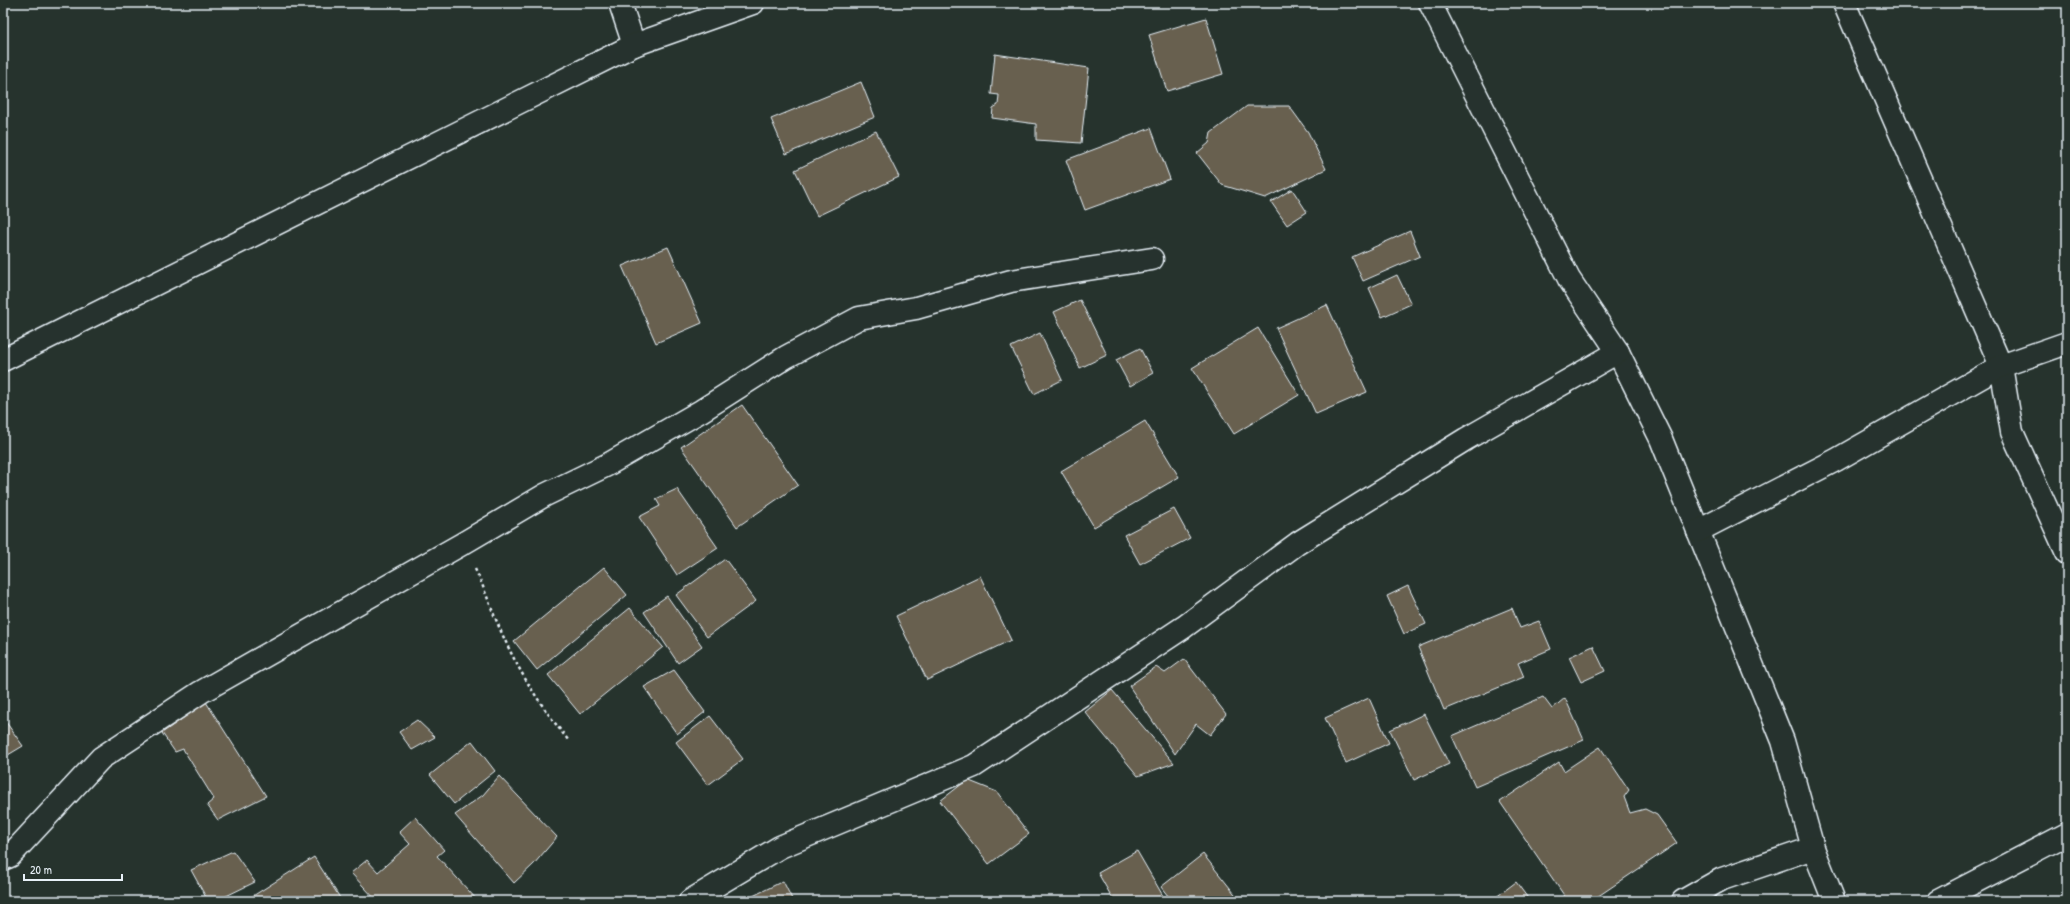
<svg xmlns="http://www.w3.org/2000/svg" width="2070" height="904" font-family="'Patrick Hand',sans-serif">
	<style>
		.building { fill: #676050; stroke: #e8f1f8 }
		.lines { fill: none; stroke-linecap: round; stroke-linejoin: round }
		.minor-casing { stroke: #e8f1f8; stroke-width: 25 }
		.path { stroke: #e8f1f8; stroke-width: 2.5; stroke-dasharray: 3 3; stroke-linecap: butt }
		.minor { stroke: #26332d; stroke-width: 22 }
	</style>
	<rect width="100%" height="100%" fill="#26332d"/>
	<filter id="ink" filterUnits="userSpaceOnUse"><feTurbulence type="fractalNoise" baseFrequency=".025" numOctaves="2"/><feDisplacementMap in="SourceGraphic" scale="8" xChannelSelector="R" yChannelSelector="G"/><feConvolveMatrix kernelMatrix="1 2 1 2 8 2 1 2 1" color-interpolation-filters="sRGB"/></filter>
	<g filter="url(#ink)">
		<g class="building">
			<polygon points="1206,18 1223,74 1167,91 1149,35"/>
			<polygon points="995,54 1089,68 1081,143 1036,140 1036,124 992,118 993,108 998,105 999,95 991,94"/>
			<polygon points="861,82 875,117 786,154 771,119"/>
			<polygon points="1247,106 1289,106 1308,132 1326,169 1265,198 1222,185 1197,153 1209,143 1211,133"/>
			<polygon points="1151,128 1170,179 1085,210 1066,160"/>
			<polygon points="876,131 899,177 817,216 795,170"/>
			<polygon points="1292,189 1307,212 1287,225 1271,202"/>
			<polygon points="1410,231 1420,256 1363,281 1352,257"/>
			<polygon points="668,247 702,323 656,343 622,266"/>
			<polygon points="1397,275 1411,304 1382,317 1369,288"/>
			<polygon points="1080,300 1107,355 1080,368 1054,312"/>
			<polygon points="1327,305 1367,392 1316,414 1276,328"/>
			<polygon points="1258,328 1299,395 1234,434 1192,368"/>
			<polygon points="1040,333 1062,380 1034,394 1011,347"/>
			<polygon points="1140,348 1153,373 1130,386 1116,360"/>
			<polygon points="742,405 798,485 737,527 681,447"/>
			<polygon points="1145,421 1179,477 1094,527 1061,471"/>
			<polygon points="677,489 718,548 677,575 639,517 660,506 656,499"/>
			<polygon points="1174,509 1190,538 1140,564 1124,535"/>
			<polygon points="725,559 756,601 707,637 676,595"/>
			<polygon points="604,567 627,595 537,670 514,641"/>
			<polygon points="980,576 1011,640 927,680 896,616"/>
			<polygon points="1408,586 1426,624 1404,634 1387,596"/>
			<polygon points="667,596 702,646 678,663 644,612"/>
			<polygon points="630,608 663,647 580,714 548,675"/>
			<polygon points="1512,608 1520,628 1539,621 1551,649 1518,663 1524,677 1444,710 1418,647"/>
			<polygon points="1593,646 1605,671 1581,682 1569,657"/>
			<polygon points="1184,659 1226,714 1210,735 1196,724 1175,754 1129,686 1156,667 1165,673"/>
			<polygon points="674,670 705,712 677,734 644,687"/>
			<polygon points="1112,690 1174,763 1138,776 1085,712"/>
			<polygon points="1543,697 1552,709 1565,698 1584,740 1475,787 1452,736"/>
			<polygon points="1369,698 1389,743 1346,763 1325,718"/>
			<polygon points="206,702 266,796 218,820 207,805 214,799 183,749 175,752 162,733"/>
			<polygon points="1424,714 1449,764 1414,780 1390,730"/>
			<polygon points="710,716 743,759 708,785 676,742"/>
			<polygon points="3,718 23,746 3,758"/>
			<polygon points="417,720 435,737 412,750 399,732"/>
			<polygon points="472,741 495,771 454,804 430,775"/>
			<polygon points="1600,747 1629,790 1624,797 1630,813 1645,809 1657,815 1677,843 1591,901 1568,901 1500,802 1559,762 1564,771"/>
			<polygon points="499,776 557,837 534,864 514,883 455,815 483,795"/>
			<polygon points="967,780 997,792 1029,834 989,864 940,801"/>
			<polygon points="415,817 444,850 437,856 478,901 377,901 351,873 367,860 378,872 410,844 399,832"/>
			<polygon points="233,851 255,882 216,901 208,901 191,870"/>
			<polygon points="1137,851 1166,901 1114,901 1098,873"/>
			<polygon points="1203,854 1238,898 1233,901 1172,901 1161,887"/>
			<polygon points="314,857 342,901 245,901"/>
			<polygon points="783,881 793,901 743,901"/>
			<polygon points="1516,882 1530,901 1491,901"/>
		</g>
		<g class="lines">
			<g class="minor-casing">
				<g id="minor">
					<polyline points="620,3 634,45"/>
					<polyline points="1430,3 1569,279 1618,352 1661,439 1783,741 1813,848 1834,901"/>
					<polyline points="1844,3 2001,366 2012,432 2067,553"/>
					<polyline points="3,360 634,45 753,3"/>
					<polyline points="1698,531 1836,460 2001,366 2067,343"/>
					<polyline points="3,859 10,856 101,758 201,692 462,544 545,495 607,465 701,411 786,357 859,318 916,308 1011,281 1152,259"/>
					<polyline points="690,901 780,847 974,766 1184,627 1298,543 1466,439 1618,352"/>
					<polyline points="1683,901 1722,879 1813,848"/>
					<polyline points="1938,901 2067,834"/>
				</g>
			</g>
			<path class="path" d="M475 569C485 589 491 609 500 629 518 671 540 705 569 741"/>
			<use href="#minor" class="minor"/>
		</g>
	</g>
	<rect width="2070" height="904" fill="none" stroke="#26332d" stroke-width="16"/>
	<rect x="8" y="8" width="2054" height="888" fill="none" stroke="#e8f1f8" stroke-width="1.5" filter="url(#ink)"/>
	<path d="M24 874v6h98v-6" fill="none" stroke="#e8f1f8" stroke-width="2"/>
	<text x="30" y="874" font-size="12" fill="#e8f1f8" stroke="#26332d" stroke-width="3" paint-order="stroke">20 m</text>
</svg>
